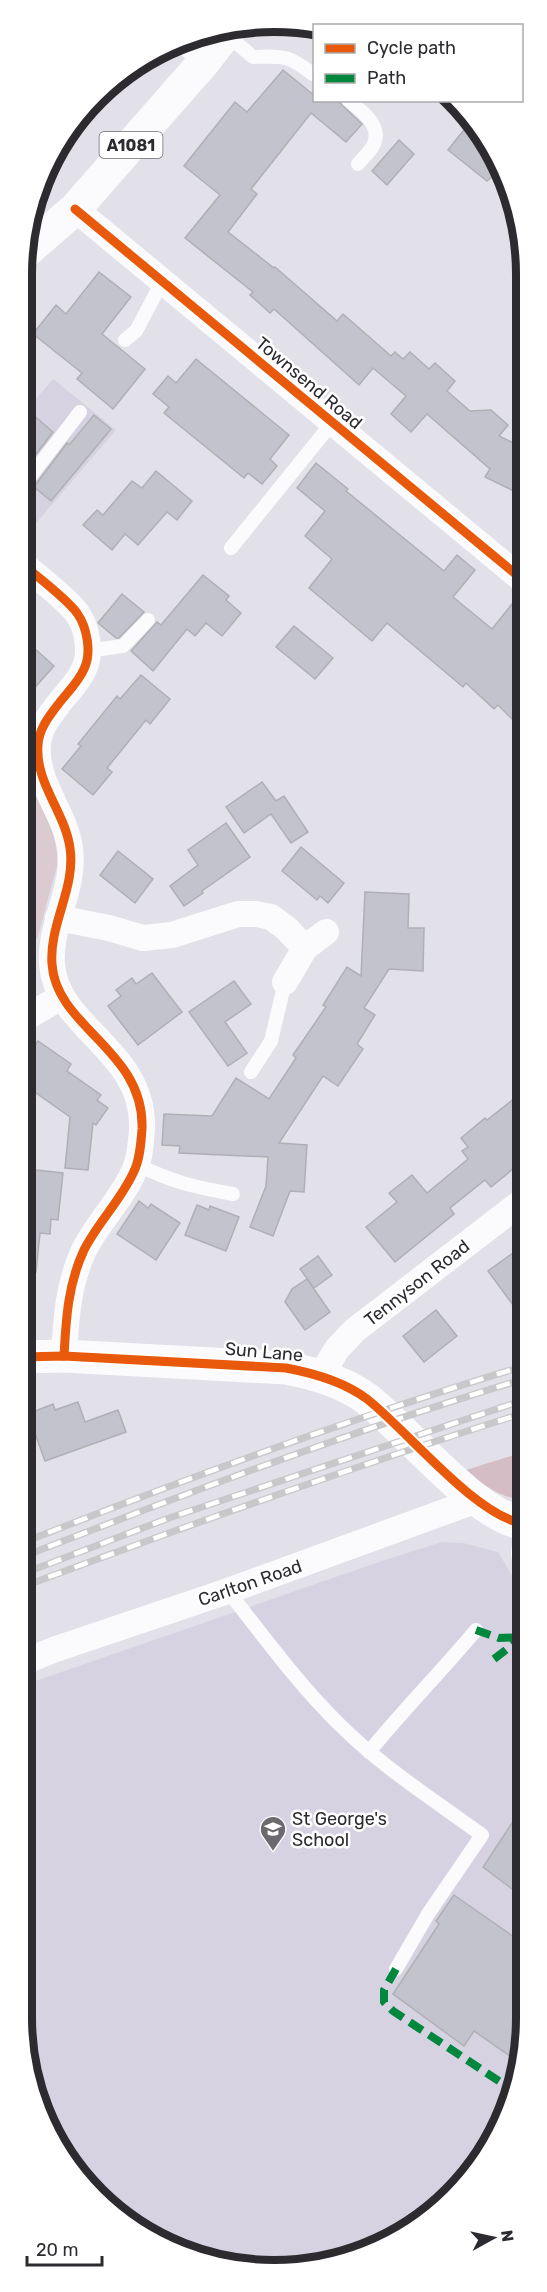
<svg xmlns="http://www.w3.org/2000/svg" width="547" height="2292" font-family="Rubik,sans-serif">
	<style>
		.built { fill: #d7d2e1 }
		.green { fill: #dbcbd0 }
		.forest { fill: #d4bdc4 }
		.building { fill: #c2c3cd; stroke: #afb0b5; stroke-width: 1.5 }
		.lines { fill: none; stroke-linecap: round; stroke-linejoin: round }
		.path { stroke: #c2c1c3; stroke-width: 4; stroke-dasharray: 4.5 3; stroke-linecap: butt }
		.service { stroke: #fbfafc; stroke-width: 14 }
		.minor { stroke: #fbfafc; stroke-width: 26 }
		.tertiary { stroke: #fbfafc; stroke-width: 33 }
		.primary { stroke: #fbfafc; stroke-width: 33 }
		.rail-casing { stroke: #c8c7c9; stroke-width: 7 }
		.rail { stroke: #fff; stroke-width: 4.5; stroke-dasharray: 14; stroke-linecap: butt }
		.quiet { stroke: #00873e; stroke-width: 8; stroke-dasharray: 15 8; stroke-linecap: butt }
		.cycleway-casing { stroke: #fff; stroke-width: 13 }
		.cycleway { stroke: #e8590c; stroke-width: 9 }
		.labels { text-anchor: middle; stroke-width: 5; stroke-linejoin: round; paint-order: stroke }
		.shield { fill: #fff; stroke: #6c6b6e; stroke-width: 1.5 }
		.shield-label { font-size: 16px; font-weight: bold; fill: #2d2b30 }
		.street-label { font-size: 18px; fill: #2d2b30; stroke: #fff }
		.poi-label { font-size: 18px; fill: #2d2b30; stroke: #fff; text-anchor: start }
		.rim { fill: none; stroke: #2d2b30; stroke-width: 8 }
	</style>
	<rect width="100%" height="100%" fill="#e2e0e8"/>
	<g class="built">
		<polygon points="53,379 116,430 36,523 23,519 23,414"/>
		<polygon points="442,1542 463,1543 498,1552 513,1577 524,1570 524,2052 492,2144 427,2219 339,2262 257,2270 162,2245 84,2185 40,2115 21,2018 21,1686 382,1561"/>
	</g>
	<polygon class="green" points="23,738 29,781 53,831 57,853 57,866 37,939 27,935 22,941"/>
	<path class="forest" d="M524 1452V1500C500 1498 483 1485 466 1470Z"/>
	<g class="building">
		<polygon points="283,70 315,96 315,100 337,100 362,124 346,142 311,113 251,189 257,194 228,232 274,268 275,267 337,321 343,314 391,356 395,352 403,359 410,352 429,369 435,363 455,381 447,391 470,411 491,410 508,425 499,436 524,448 524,496 485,477 490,469 427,414 411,432 391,414 406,396 373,368 359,385 274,309 270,313 250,295 253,292 185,238 220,195 184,166 235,102 247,112"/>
		<polygon points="471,121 500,162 502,168 487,181 448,150"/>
		<polygon points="399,140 414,154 387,185 372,171"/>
		<polygon points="99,272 131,297 102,334 145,369 113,409 77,379 82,373 33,334 56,305 66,314"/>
		<polygon points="196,359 289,435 270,459 277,466 262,484 248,473 244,478 164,413 169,407 153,394 168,376 176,383"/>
		<polygon points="32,414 53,432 23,471 23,424"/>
		<polygon points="94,415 111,429 51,501 34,487 67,443 69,445"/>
		<polygon points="316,463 348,489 346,491 444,571 457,555 475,570 453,597 492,629 512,604 524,613 524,706 512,719 498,705 494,709 466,683 463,687 387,623 372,641 309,588 332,559 305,536 325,511 297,488"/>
		<polygon points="156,471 192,501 177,520 167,512 138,545 125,534 112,550 83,525 97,510 103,515 132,481 142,488"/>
		<polygon points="203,575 229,596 226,600 241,613 222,636 206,623 195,636 187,629 153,671 131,651 157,622 161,625"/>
		<polygon points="122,594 144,612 119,638 116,638 98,623"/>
		<polygon points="294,626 333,658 315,679 276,647"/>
		<polygon points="23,638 54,666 23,701"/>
		<polygon points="141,675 170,699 150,724 146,720 107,768 112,772 93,795 62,769 81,746 78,744 117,696 120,699"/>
		<polygon points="262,782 276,801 284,796 308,832 291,843 271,814 244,833 226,807"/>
		<polygon points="226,823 250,857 202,891 203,893 184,906 170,886 198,865 188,850"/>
		<polygon points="301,847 344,883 328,903 320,896 317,900 282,871"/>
		<polygon points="118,851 153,879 135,903 100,875"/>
		<polygon points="365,892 409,894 408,928 424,928 423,971 389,969 364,1008 375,1015 357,1044 363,1049 338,1086 323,1076 279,1143 307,1145 304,1192 290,1191 273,1236 250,1227 266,1186 268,1157 179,1153 180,1146 162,1145 164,1114 212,1116 236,1078 269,1099 296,1058 293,1055 326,1007 323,1005 347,967 361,976"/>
		<polygon points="152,973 182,1012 138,1045 108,1006 121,996 116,990 132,978 136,984"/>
		<polygon points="234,981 251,1004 225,1022 247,1053 228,1066 189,1012"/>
		<polygon points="22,1040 33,1048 38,1041 71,1064 67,1071 101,1095 97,1100 108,1108 96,1125 93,1123 88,1170 65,1168 70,1117 22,1083"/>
		<polygon points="524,1091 524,1160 491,1187 485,1180 450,1208 454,1214 395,1262 366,1227 397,1202 389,1193 412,1175 427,1193 468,1159 462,1151 468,1147 461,1138 485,1118 487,1120"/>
		<polygon points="27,1169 63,1173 58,1220 51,1219 50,1234 40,1233 36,1272 22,1271 22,1188 25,1188"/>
		<polygon points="139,1201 148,1208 151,1204 180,1223 156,1260 117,1234"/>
		<polygon points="197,1205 209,1210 210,1206 239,1217 226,1251 185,1235"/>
		<polygon points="524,1245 524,1320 488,1271"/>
		<polygon points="318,1256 332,1275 314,1288 300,1269"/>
		<polygon points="307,1279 330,1312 305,1330 285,1302 292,1289"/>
		<polygon points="436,1310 457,1336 424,1362 403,1336"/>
		<polygon points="78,1402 85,1422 118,1410 126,1432 45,1461 28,1414 53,1404 55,1410"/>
		<polygon points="524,1805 524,1898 483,1867"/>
		<polygon points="454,1895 524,1944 524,2052 520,2063 474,2031 464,2046 393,1994 439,1924 436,1921"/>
	</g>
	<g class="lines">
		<polyline class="path" points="31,2071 44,2088 36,2095"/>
		<g class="service">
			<path d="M226 34 253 57C285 56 288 55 314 75"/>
			<polyline points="179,44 202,64"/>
			<path d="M348 100C361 111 382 124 374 144 371 151 363 158 358 164"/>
			<polyline points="125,340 136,331 162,282"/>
			<polyline points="23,486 80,412"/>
			<polyline points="231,548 332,423"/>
			<polyline points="87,651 123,646 148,620"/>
			<polyline points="251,1072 271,1041 285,982"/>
			<path d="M136 1164C172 1182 194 1187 233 1194"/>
			<polyline points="521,1524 518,1554 524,1591"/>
			<path d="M228 1591C264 1637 299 1685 340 1725 382 1767 434 1800 482 1835L428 1914 396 1969"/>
			<path d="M369 1752C403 1710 441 1672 476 1630"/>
		</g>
		<g class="minor">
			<polyline points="75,209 524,581"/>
			<path d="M23 564C38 578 65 597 77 613 87 627 92 653 84 669 79 681 68 692 60 702 50 715 39 728 38 745 35 783 65 812 70 848 76 888 49 924 52 964 56 1028 145 1050 142 1129 141 1143 140 1157 135 1169 123 1198 98 1222 84 1250 68 1284 66 1319 64 1356"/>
			<polyline points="58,918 109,928 143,938 172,935 238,914 256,914 271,917 286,928 305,948 285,982"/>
			<polyline points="305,948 326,932"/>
			<polyline points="22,1020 61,997"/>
			<polyline points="321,1375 337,1349 355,1330 524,1200"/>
			<polyline points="21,1663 56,1649 228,1591 477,1500"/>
		</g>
		<path class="tertiary" d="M22 1357 64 1356 286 1368C313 1373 343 1381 367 1399 408 1431 474 1515 524 1524"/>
		<polyline class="primary" points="23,254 75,209 202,64 230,28"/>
		<g class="rail-casing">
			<g id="rail">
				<path d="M22 1543C187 1478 354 1417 524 1366"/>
				<path d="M22 1557C187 1493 354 1430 524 1379"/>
				<polyline points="22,1574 169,1518 524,1400"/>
				<path d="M22 1587C188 1525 355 1466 524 1413"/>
			</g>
		</g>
		<use href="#rail" class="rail"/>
		<g class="quiet">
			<polyline points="476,1630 499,1638 524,1637"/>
			<polyline points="494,1659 523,1637"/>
			<polyline points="396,1969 384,1990 384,2002 393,2011 511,2089"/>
		</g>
		<g class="cycleway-casing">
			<g id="cycleway">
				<polyline points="75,209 524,581"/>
				<path d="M23 564C38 578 65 597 77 613 87 627 92 653 84 669 79 681 68 692 60 702 50 715 39 728 38 745 35 783 65 812 70 848 76 888 49 924 52 964 56 1028 145 1050 142 1129 141 1143 140 1157 135 1169 123 1198 98 1222 84 1250 68 1284 66 1319 64 1356"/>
				<path d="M22 1357 64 1356 286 1368C313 1373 343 1381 367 1399 408 1431 474 1515 524 1524"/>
			</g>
		</g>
		<use href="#cycleway" class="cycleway"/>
	</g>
	<defs>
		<g id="school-pin" transform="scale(1.35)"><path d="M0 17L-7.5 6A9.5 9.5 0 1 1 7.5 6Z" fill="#6c6a70" stroke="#fff"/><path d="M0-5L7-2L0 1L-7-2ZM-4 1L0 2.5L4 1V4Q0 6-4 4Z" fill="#fff"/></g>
	</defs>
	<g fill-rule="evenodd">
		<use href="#school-pin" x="273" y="1829"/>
	</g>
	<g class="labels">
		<rect class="shield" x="99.5" y="132" width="63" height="26" rx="4.5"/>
		<g class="shield-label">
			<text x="131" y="151">A1081</text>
		</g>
		<g class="street-label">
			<text transform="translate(309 383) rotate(40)" y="6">Townsend Road</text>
			<text transform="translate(417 1283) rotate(-38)" y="6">Tennyson Road</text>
			<text transform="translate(264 1352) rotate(5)" y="6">Sun Lane</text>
			<text transform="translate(250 1583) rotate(-19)" y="6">Carlton Road</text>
		</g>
		<g class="poi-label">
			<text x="292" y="1825">St George's<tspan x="292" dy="21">School</tspan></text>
		</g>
	</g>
	<path d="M0 0H547V2292H0ZM274 32H274A242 242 0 0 1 516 274V2018A242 242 0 0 1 274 2260H274A242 242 0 0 1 32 2018V274A242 242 0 0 1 274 32Z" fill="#fff" fill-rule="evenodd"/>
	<path class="rim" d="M274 32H274A242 242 0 0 1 516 274V2018A242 242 0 0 1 274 2260H274A242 242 0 0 1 32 2018V274A242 242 0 0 1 274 32Z"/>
	<rect x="313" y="24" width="210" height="78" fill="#ffffff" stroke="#abaaac" stroke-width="1.5"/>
	<rect x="325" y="44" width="30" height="9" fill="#e8590c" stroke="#abaaac" stroke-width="1.5"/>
	<text x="367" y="54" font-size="18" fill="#2d2b30">Cycle path</text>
	<rect x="325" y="74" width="30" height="9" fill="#00873e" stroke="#abaaac" stroke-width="1.5"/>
	<text x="367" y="84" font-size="18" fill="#2d2b30">Path</text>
	<g transform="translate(493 2238) rotate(82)" stroke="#ffffff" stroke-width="4.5" paint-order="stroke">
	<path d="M0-4.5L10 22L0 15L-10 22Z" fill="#2d2b30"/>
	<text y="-9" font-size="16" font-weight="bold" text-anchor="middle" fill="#2d2b30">N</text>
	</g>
	<path d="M27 2256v9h75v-9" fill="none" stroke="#2d2b30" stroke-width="3"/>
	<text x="36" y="2256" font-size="18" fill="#2d2b30" stroke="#ffffff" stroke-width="4.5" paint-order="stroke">20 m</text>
</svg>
